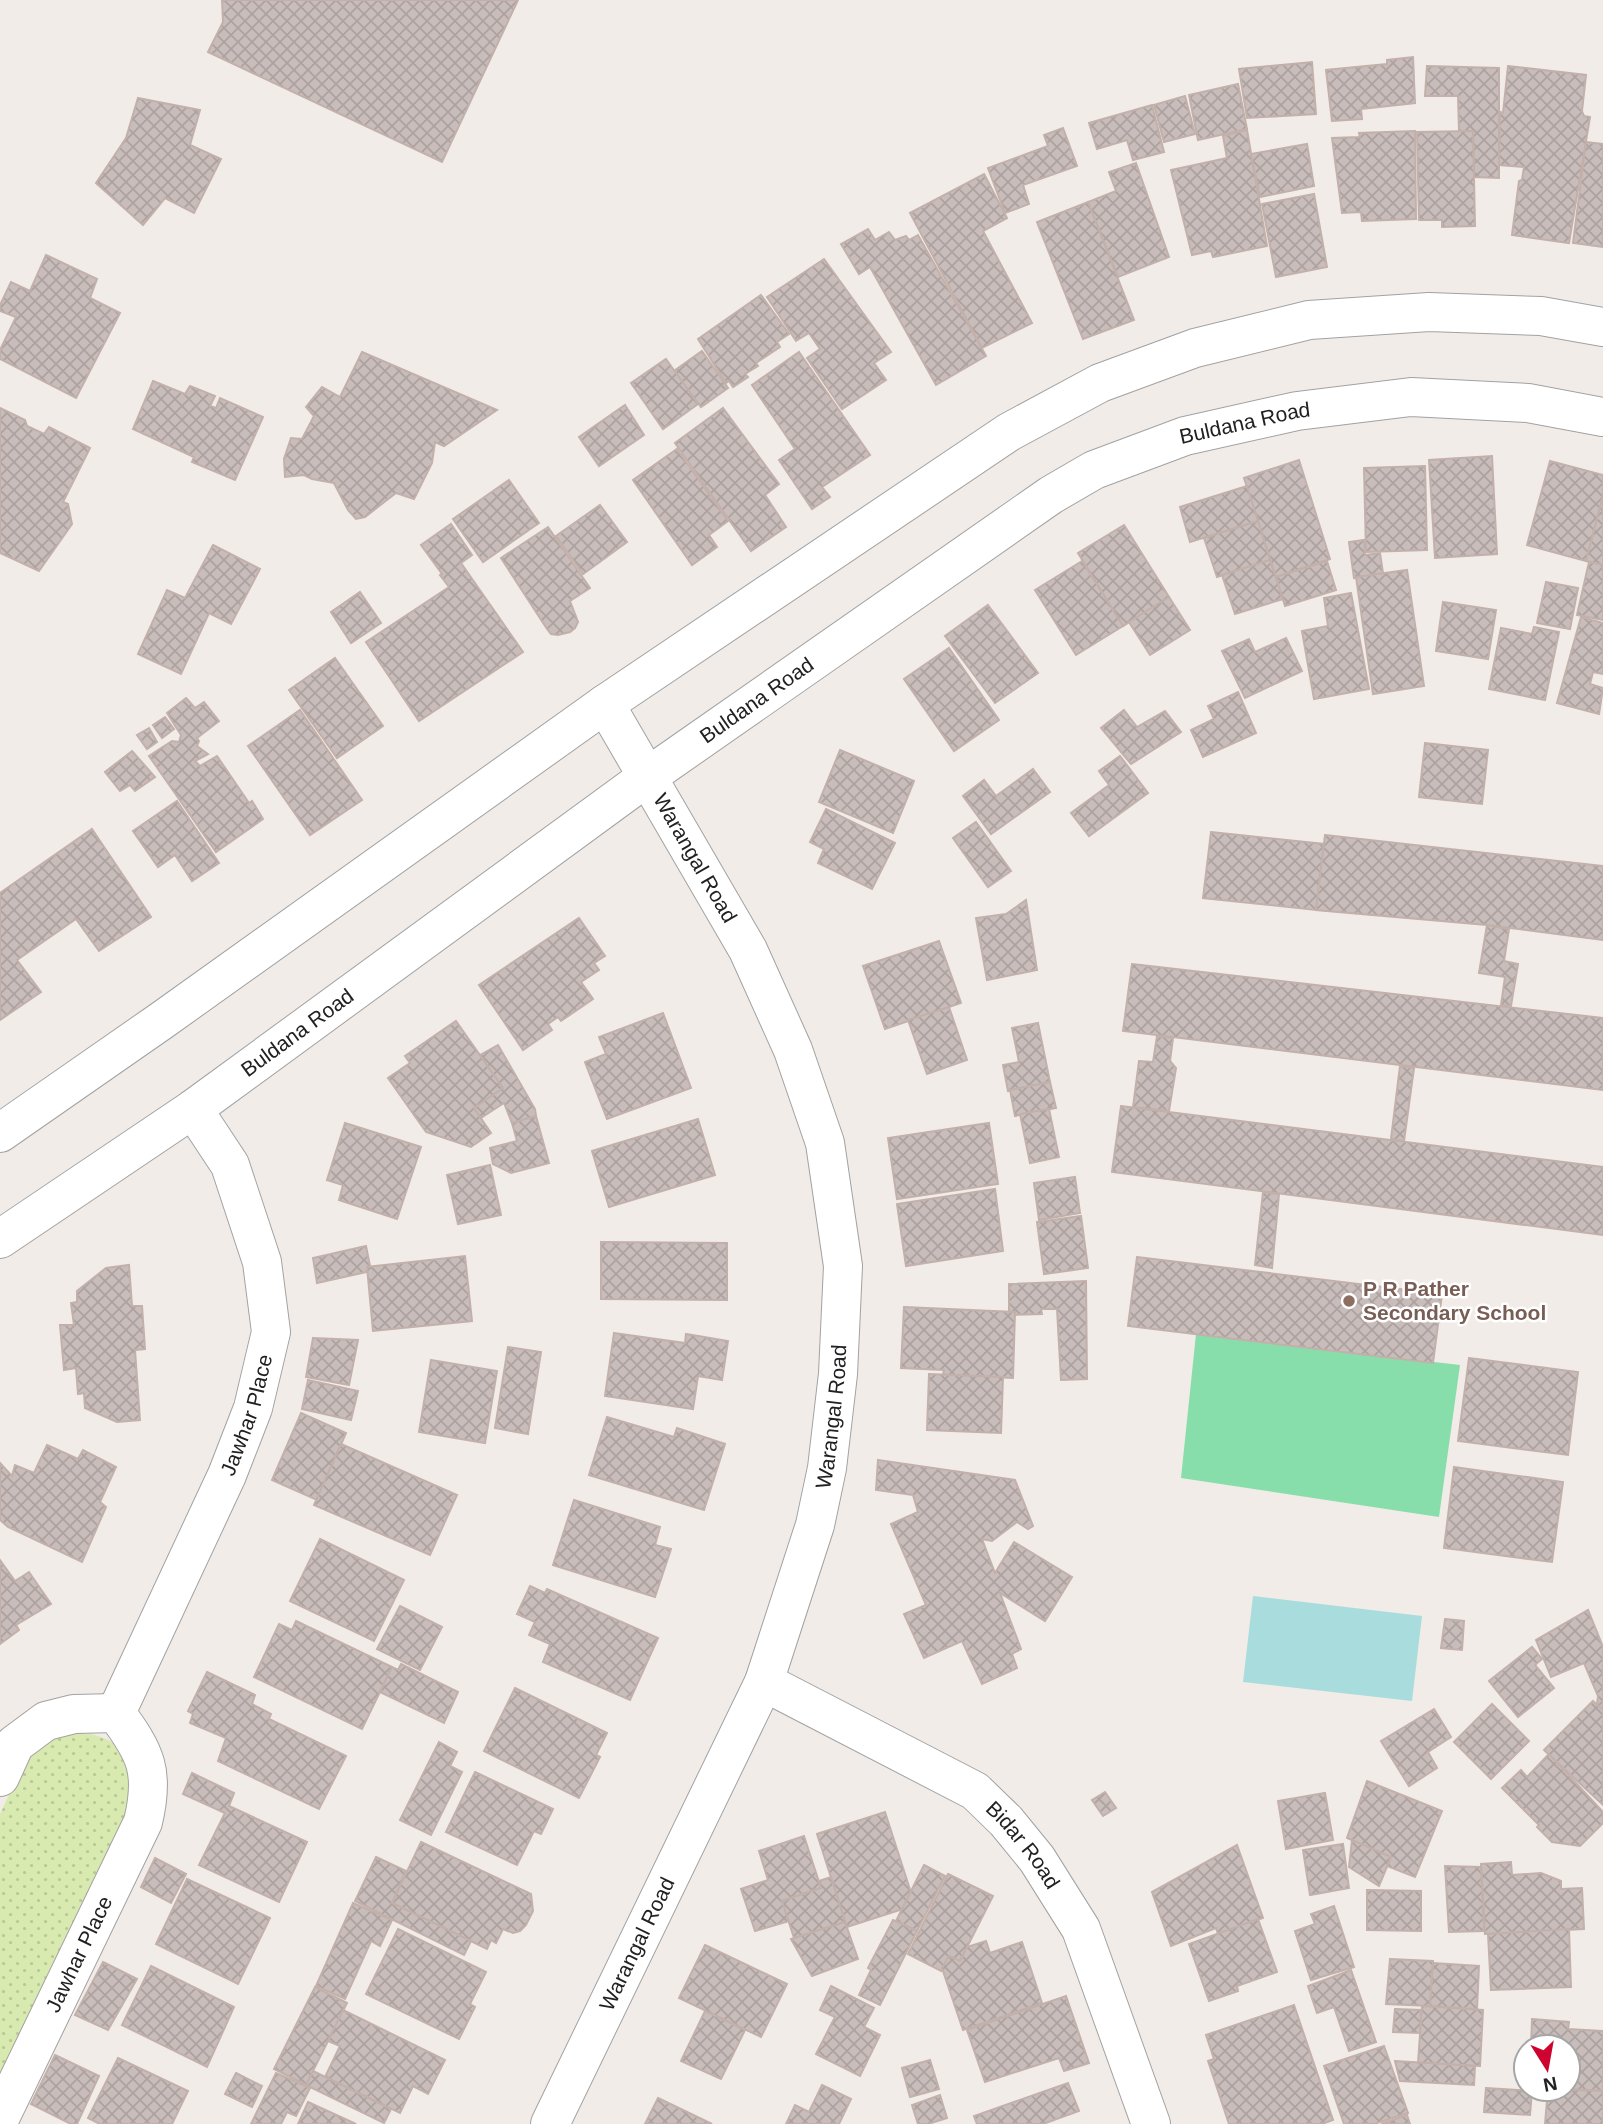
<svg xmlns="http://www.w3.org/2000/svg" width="1603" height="2124" font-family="Arial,sans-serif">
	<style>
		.grass { fill: url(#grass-dots) }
		.pitch { fill: #88deaa }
		.water { fill: #a9dddd }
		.building { fill: url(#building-cross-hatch); stroke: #c3b0aa; stroke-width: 2 }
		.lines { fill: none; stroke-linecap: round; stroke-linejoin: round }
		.street-casing { stroke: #a2a2a2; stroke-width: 40 }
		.street { stroke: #fff; stroke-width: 38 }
		.education-dot { fill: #8d6e63; stroke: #fff; stroke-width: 2.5 }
		.labels { text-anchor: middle; stroke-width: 5; stroke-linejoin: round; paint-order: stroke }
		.street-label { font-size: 21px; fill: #212121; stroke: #fff }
		.education-label { font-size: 21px; font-weight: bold; fill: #785e54; stroke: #fff; text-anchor: start }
	</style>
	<defs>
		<pattern id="grass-dots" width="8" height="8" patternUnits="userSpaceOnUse" patternTransform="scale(1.75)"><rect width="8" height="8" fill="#d8eaaf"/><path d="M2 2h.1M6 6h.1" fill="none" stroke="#b9c896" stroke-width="1.8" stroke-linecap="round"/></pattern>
		<pattern id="building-cross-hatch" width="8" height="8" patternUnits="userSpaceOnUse" patternTransform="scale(1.75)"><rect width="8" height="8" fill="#c9bdbb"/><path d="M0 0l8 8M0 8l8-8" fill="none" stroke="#aca2a0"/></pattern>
	</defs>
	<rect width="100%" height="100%" fill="#f1ece8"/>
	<path class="grass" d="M74 1732C93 1733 117 1739 128 1757 133 1768 135 1784 138 1796L0 2093V1814L27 1756 48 1739Z"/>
	<polygon class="pitch" points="1196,1334 1460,1365 1439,1517 1181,1478"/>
	<polygon class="water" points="1253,1596 1422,1616 1412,1701 1243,1682"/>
	<g class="building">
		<polygon points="222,0 518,0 442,162 208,52 223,22"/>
		<polygon points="1413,57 1415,103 1361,109 1362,119 1332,121 1326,70 1387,64 1387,60"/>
		<polygon points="1312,62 1316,114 1247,118 1239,69"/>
		<polygon points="1427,66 1499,68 1499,178 1474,177 1473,131 1459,131 1458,96 1425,96"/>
		<polygon points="1508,66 1586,75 1582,111 1584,116 1590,117 1569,243 1512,235 1519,181 1522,180 1524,167 1499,165 1500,112 1503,113"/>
		<polygon points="1238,84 1247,129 1198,140 1189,95"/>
		<polygon points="1185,96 1195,134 1164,142 1154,105"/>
		<polygon points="138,98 200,110 190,145 221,159 194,213 165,198 143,225 96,183 126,138"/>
		<polygon points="1152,105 1164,152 1133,160 1127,140 1097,149 1089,123"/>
		<polygon points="1063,128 1077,166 1023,185 1029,204 1005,213 988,168 1048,146 1044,135"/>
		<polygon points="1247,130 1267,246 1213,257 1211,251 1192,255 1171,170 1227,158 1223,136"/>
		<polygon points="1415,131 1416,219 1362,221 1361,212 1342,213 1332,138 1360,137 1359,133"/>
		<polygon points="1473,131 1475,226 1442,227 1442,220 1419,220 1417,132"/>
		<polygon points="1586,142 1603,144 1603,247 1573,243"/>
		<polygon points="1307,144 1314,186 1260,197 1251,154"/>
		<polygon points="1136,163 1169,257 1118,277 1088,202 1116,191 1109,172"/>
		<polygon points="984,174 1007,218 983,231 1032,323 982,348 910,213"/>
		<polygon points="1314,194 1327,267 1276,277 1262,204"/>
		<polygon points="1088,202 1134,320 1083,339 1037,222"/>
		<polygon points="868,229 875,240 889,232 895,240 906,236 909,240 918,235 986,356 936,385 870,267 859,274 841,244"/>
		<polygon points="46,255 97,279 90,298 120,313 76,398 0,359 0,350 16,317 0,311 0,305 11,282 30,291"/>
		<polygon points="824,259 891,352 874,363 886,380 842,409 807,358 820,349 809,333 796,341 767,297"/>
		<polygon points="761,295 789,334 777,342 780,347 756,363 758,366 745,374 748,377 733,387 729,381 726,383 698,339"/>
		<polygon points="702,351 728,388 701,407 674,371"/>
		<polygon points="362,352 497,410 444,446 435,442 432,463 414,499 396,493 365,517 356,519 348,510 334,483 312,479 304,475 285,477 284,459 291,438 302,439 314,416 306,407 322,387 340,397"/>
		<polygon points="799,352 870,455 822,487 830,497 812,509 779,460 795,449 752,385"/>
		<polygon points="666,359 698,404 663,429 631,383"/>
		<polygon points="153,381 185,394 190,386 215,396 210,406 216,408 220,398 263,417 235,480 192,462 194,457 133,429"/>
		<polygon points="625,405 644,435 599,466 579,437"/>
		<polygon points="0,408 25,420 27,426 44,434 49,427 90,448 63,502 68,504 72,524 39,571 0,553"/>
		<polygon points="723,408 779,484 765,495 786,527 751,551 675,443"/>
		<polygon points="677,449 728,521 709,535 717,547 692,565 633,480"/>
		<polygon points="1492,456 1497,554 1435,558 1429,460"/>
		<polygon points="1299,460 1330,559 1276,577 1244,478"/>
		<polygon points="1550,461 1603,475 1603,496 1586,561 1527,545"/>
		<polygon points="1425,466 1427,550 1366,552 1364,468"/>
		<polygon points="509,480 539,523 483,562 453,519"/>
		<polygon points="1247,486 1258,521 1190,542 1180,507"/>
		<polygon points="1603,496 1603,565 1586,561"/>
		<polygon points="600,505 627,542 583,574 556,536"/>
		<polygon points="1258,521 1270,560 1217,577 1204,538"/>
		<polygon points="451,524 472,555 461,563 523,652 419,721 366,642 449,587 440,575 442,574 421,545"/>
		<polygon points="1124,525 1169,597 1123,626 1078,553"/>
		<polygon points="548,527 590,588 570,601 578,622 575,628 570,632 558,635 551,634 547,629 501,558"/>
		<polygon points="1364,540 1365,555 1380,553 1383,573 1354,578 1349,542"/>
		<polygon points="213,545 260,569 231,624 209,613 181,674 138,654 167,590 185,598"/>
		<polygon points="1270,560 1283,599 1235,614 1222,575"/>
		<polygon points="1082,561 1123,626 1076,655 1035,590"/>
		<polygon points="1327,561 1336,590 1285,606 1276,577"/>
		<polygon points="1589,562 1603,565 1603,620 1577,615"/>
		<polygon points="1407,570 1424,686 1373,694 1356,577"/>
		<polygon points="1546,582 1578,588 1570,629 1537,623"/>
		<polygon points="360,592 381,623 351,643 331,612"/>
		<polygon points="1351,593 1369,689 1314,699 1302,631 1328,626 1324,598"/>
		<polygon points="1169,597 1190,630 1150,655 1129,622"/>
		<polygon points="1443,602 1496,610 1488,659 1436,651"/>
		<polygon points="988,605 1038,673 995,703 945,636"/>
		<polygon points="1581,617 1603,623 1603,674 1593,672 1590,684 1603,688 1599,714 1557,703"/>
		<polygon points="1534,627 1559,632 1545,700 1489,689 1501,628 1532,634"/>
		<polygon points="1286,638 1302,671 1245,698 1222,651 1249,639 1255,652"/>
		<polygon points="949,648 999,720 954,751 904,679"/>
		<polygon points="335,658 383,726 337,758 289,690"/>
		<polygon points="1238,692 1256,733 1203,757 1191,730 1214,719 1208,706"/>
		<polygon points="186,698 195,708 204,702 219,721 197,738 199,741 197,746 208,754 195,761 200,766 217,756 249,803 252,801 263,819 216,852 149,756 172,741 179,742 181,735 167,713"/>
		<polygon points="300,710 362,800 310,835 248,746"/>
		<polygon points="1124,710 1137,727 1165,711 1181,732 1131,764 1101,728"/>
		<polygon points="165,717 174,729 162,738 153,725"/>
		<polygon points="149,728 157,742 147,749 137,735"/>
		<polygon points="1425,743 1488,750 1482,804 1419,797"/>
		<polygon points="840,750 914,781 893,833 819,802"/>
		<polygon points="132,751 155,777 135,791 130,785 120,791 105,772"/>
		<polygon points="1120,756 1148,793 1089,836 1071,813 1109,785 1099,771"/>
		<polygon points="1033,769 1050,792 991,834 963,796 984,780 996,796"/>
		<polygon points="177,801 219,863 192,881 175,855 158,867 133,831"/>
		<polygon points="826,809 895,843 872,889 818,863 824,849 810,842"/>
		<polygon points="976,822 1011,871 988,887 953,838"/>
		<polygon points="92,829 151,917 99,951 76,919 17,960 41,992 0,1020 0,893"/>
		<polygon points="1211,832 1324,844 1316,910 1203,898"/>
		<polygon points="1325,835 1603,866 1603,940 1487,925 1316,910"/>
		<polygon points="1026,900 1037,970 987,980 976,918 1006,914"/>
		<polygon points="579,918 605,956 594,963 599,970 581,982 593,999 561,1021 558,1017 548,1024 552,1030 523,1050 479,985"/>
		<polygon points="1487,925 1509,929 1504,961 1518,964 1511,1006 1501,1005 1505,977 1479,973"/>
		<polygon points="939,941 961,1003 885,1029 863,966"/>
		<polygon points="1132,964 1603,1018 1603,1090 1123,1031"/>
		<polygon points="949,1007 967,1060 927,1074 908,1020"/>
		<polygon points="663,1013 691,1088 607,1119 585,1062 606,1054 599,1037"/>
		<polygon points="456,1021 503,1088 474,1108 491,1133 471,1147 426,1132 388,1078 410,1063 405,1056"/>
		<polygon points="1038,1023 1050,1082 1008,1091 1003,1065 1019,1062 1012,1028"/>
		<polygon points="1157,1036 1173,1038 1170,1061 1176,1068 1169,1111 1133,1107 1139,1061 1153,1062"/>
		<polygon points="498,1045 535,1109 536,1116 512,1123 504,1103 481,1118 474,1108 503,1088 480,1055"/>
		<polygon points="1400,1066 1414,1068 1404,1141 1391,1139"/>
		<polygon points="1050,1082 1056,1108 1015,1116 1010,1090"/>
		<polygon points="1121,1106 1603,1167 1603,1235 1112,1172"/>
		<polygon points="1049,1109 1059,1157 1030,1163 1020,1114"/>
		<polygon points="536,1116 549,1163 511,1173 493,1164 490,1148 517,1141 512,1123"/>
		<polygon points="698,1119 715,1175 609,1207 592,1151"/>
		<polygon points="345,1123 421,1147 397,1219 339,1200 343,1185 327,1180"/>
		<polygon points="989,1123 998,1184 897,1199 888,1138"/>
		<polygon points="490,1165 501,1215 458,1224 447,1175"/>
		<polygon points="1075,1177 1080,1213 1039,1220 1034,1183"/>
		<polygon points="995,1189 1003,1251 906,1266 897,1204"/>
		<polygon points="1263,1192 1279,1194 1272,1268 1255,1265"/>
		<polygon points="1081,1216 1088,1268 1044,1274 1037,1222"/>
		<polygon points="601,1242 727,1243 727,1300 601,1299"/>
		<polygon points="366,1246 371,1271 317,1283 313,1258"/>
		<polygon points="465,1256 472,1321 373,1331 367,1267"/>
		<polygon points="1137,1257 1442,1294 1433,1363 1128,1326"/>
		<polygon points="129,1265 132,1306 142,1306 145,1349 135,1350 140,1420 117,1422 85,1408 84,1393 78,1394 76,1368 64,1370 60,1325 74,1325 71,1303 77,1302 77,1291 106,1268"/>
		<polygon points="1086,1281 1087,1379 1061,1380 1057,1309 1041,1309 1042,1314 1009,1315 1009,1284"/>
		<polygon points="904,1307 1015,1312 1013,1378 943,1375 944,1370 901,1368"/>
		<polygon points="614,1333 685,1343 686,1334 728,1341 722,1380 698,1376 693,1409 605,1396"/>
		<polygon points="313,1338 358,1340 349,1385 306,1377"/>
		<polygon points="508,1347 541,1352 528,1434 495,1428"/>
		<polygon points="1469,1358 1578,1372 1568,1455 1458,1441"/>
		<polygon points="431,1360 497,1371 485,1443 419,1432"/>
		<polygon points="929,1374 1003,1377 1001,1433 927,1430"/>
		<polygon points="308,1380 358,1391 351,1420 302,1409"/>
		<polygon points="301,1413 346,1433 317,1500 272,1480"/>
		<polygon points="607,1417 674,1437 677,1428 725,1444 704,1510 589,1475"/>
		<polygon points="341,1444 457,1495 430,1555 314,1505"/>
		<polygon points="47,1445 78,1459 83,1450 116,1467 100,1502 106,1507 82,1562 8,1527 0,1520 0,1463 12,1476 15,1465 34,1473"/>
		<polygon points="878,1460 1015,1480 1033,1526 1028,1529 1017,1522 992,1541 982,1539 995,1573 1014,1542 1072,1577 1045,1621 1000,1593 1021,1649 1012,1654 1017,1668 982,1684 962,1641 924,1658 904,1614 926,1605 891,1524 918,1512 913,1495 876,1490"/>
		<polygon points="1454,1467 1563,1482 1552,1562 1444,1548"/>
		<polygon points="574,1500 660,1527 655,1545 671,1549 655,1597 553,1565"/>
		<polygon points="320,1539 404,1580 374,1641 290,1601"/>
		<polygon points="0,1560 15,1581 29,1572 51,1604 16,1625 19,1630 0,1644"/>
		<polygon points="530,1586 545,1593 547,1589 658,1638 630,1700 543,1662 550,1644 529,1635 535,1622 517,1614"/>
		<polygon points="400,1606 442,1627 420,1670 377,1649"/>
		<polygon points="1588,1610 1603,1647 1603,1710 1597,1704 1598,1696 1584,1663 1551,1677 1536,1640"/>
		<polygon points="1445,1619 1464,1621 1462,1650 1441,1648"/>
		<polygon points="296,1621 392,1667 362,1729 254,1677 279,1624 292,1630"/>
		<polygon points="1532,1647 1542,1659 1535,1665 1554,1688 1518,1717 1489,1681"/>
		<polygon points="401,1664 458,1692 444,1723 380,1692 392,1667 398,1670"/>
		<polygon points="207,1672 255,1695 252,1704 271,1714 269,1719 346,1756 319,1809 218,1761 226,1738 190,1723 193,1714 188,1711"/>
		<polygon points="515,1688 607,1733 596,1755 600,1757 579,1798 484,1751"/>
		<polygon points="1593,1701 1603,1710 1603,1805 1544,1750"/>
		<polygon points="1492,1704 1529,1741 1491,1779 1454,1742"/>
		<polygon points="1434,1709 1451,1737 1428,1752 1437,1768 1409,1786 1381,1741"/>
		<polygon points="439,1742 457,1752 450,1766 462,1772 431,1835 400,1820"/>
		<polygon points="1549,1754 1603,1812 1603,1823 1580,1846 1552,1842 1537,1827 1539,1825 1502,1788 1521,1770 1527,1777"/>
		<polygon points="475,1772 553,1809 541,1834 534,1831 517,1865 446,1832"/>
		<polygon points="192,1773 234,1793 229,1806 307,1842 279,1902 199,1865 225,1813 183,1794"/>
		<polygon points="1367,1781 1442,1811 1415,1877 1387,1866 1391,1857 1347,1838"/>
		<polygon points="1105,1792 1116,1808 1103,1816 1092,1800"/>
		<polygon points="1325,1793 1333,1840 1286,1849 1278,1801"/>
		<polygon points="885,1812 915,1905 847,1927 817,1834"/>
		<polygon points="804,1836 821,1888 782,1901 789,1921 755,1931 741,1889 768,1880 759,1851"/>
		<polygon points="1352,1840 1391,1857 1379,1886 1349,1867"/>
		<polygon points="421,1842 531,1894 533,1911 526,1925 520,1931 513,1933 503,1929 496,1943 491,1940 487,1949 392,1903"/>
		<polygon points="1343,1844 1349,1888 1310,1895 1303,1850"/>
		<polygon points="1237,1845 1263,1918 1218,1934 1216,1928 1171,1946 1152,1892"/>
		<polygon points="376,1857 406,1871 392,1903 471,1941 464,1955 355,1901"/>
		<polygon points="155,1858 186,1874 171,1903 141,1887"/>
		<polygon points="1511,1862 1512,1875 1541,1873 1561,1881 1561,1889 1582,1888 1584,1929 1485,1934 1481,1864"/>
		<polygon points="924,1865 945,1876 917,1931 896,1921"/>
		<polygon points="1445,1866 1481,1867 1484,1931 1449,1932"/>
		<polygon points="948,1874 993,1896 960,1961 949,1956 941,1971 908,1954"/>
		<polygon points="831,1877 845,1922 794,1938 782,1901 821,1888 819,1881"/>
		<polygon points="187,1879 270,1918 238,1984 156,1944"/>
		<polygon points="1367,1890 1421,1891 1421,1931 1367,1930"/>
		<polygon points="353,1903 392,1920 380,1946 371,1941 345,1999 316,1986"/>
		<polygon points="1334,1906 1354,1967 1311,1980 1295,1931 1315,1924 1311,1914"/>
		<polygon points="1258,1919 1277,1972 1237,1986 1238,1991 1209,2001 1189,1944"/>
		<polygon points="893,1920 917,1931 880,2005 859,1995 871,1970 868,1968"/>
		<polygon points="845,1922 858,1959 812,1976 791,1939"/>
		<polygon points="398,1929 486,1972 470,2004 475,2007 459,2039 366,1994"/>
		<polygon points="1569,1929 1571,1987 1491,1990 1488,1934"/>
		<polygon points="986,1941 990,1953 1022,1942 1042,2003 963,2030 942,1968 949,1956 960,1961 967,1947"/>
		<polygon points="705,1945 787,1984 761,2037 679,1998"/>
		<polygon points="1390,1959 1433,1961 1430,2006 1386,2004"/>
		<polygon points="103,1962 137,1979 108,2030 75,2015"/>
		<polygon points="1433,1963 1479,1966 1477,2009 1430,2006"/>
		<polygon points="151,1966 234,2007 207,2067 122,2025"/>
		<polygon points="1351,1970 1376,2042 1349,2051 1334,2007 1317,2013 1308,1986"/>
		<polygon points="831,1986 874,2008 864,2027 880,2035 860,2076 816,2054 835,2017 820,2010"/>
		<polygon points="315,1987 347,2003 306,2085 274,2069"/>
		<polygon points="1066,1996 1089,2063 1064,2071 1059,2058 985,2082 967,2030"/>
		<polygon points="1294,2005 1333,2120 1322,2124 1229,2124 1208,2061 1214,2059 1206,2035"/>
		<polygon points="1422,2006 1483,2010 1480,2066 1418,2063"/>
		<polygon points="1395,2009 1421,2010 1420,2033 1393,2032"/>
		<polygon points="343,2010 445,2060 428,2094 413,2086 400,2113 325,2077 340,2046 328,2041"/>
		<polygon points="705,2011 745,2030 721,2079 681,2061"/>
		<polygon points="1532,2019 1569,2022 1568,2029 1603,2031 1603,2091 1568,2089 1568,2047 1531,2047"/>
		<polygon points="1384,2046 1408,2113 1374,2124 1344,2124 1324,2066"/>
		<polygon points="55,2055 99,2076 77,2124 71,2124 31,2104"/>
		<polygon points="118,2058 188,2091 172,2124 100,2124 88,2118"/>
		<polygon points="930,2060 939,2089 910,2097 902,2068"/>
		<polygon points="1395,2061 1475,2066 1474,2085 1400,2081"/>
		<polygon points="313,2071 391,2109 384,2123 306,2085"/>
		<polygon points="236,2073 262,2086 252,2107 225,2094"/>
		<polygon points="276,2073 310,2088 296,2116 287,2112 281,2124 251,2124"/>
		<polygon points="1068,2083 1079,2111 1043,2124 977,2124 974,2116"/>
		<polygon points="822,2085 851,2099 839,2124 786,2124 795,2105 809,2112"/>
		<polygon points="1486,2088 1532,2091 1530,2115 1484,2112"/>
		<polygon points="1548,2089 1603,2091 1603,2124 1545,2124"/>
		<polygon points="940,2095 947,2118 928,2124 918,2124 912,2105"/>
		<polygon points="658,2098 712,2124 645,2124"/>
		<polygon points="308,2102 356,2124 298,2124"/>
		<polygon points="1407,2115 1410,2124 1381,2124"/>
	</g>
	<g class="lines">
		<g class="street-casing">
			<g id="street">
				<polyline points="0,1133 161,1021 605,704 1009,432 1100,383 1195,348 1309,320 1429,312 1541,316 1603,327"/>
				<path id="s1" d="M0 1239 193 1109 647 777 1051 495 1094 470 1185 436 1297 411 1411 397 1528 403 1603 417"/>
				<path id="s2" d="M764 1682 975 1791 1006 1821 1037 1859 1081 1929 1151 2124"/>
				<path id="s3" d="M116 1713 227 1475 253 1408 271 1332 262 1262 230 1165 193 1109"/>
				<polyline points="0,1777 15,1744 46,1721 74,1714 116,1713"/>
				<path id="s4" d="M0 2118 143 1822C155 1772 146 1753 116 1713"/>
				<path id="s5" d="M550 2124 764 1682 815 1525 827 1468 838 1374 843 1266 825 1143 793 1050 748 950 605 704"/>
			</g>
		</g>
		<use href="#street" class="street"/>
	</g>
	<circle class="education-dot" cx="1349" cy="1301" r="7"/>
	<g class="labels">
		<g class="street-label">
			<text dy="7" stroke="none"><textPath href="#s1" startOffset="1496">Buldana Road</textPath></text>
			<text dy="7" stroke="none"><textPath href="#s1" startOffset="929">Buldana Road</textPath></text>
			<text transform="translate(695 858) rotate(60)" y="7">Warangal Road</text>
			<text dy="7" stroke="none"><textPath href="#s1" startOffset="362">Buldana Road</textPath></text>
			<text dy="7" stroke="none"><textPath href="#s3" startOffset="326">Jawhar Place</textPath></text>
			<text dy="7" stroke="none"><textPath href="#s5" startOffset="766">Warangal Road</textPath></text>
			<text dy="7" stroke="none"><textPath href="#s2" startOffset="310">Bidar Road</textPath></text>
			<text dy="7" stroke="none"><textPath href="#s5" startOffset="200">Warangal Road</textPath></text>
			<text dy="7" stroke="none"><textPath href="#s4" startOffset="182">Jawhar Place</textPath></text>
		</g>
		<g class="education-label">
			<text x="1363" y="1296">P R Pather<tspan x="1363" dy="24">Secondary School</tspan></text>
		</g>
	</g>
	<g transform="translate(1547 2068) rotate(169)"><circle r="33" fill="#ffffff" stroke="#a6a6a6" stroke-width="2"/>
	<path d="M0-5L12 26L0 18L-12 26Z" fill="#ce032f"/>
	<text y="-10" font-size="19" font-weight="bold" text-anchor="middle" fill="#212121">N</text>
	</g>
</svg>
